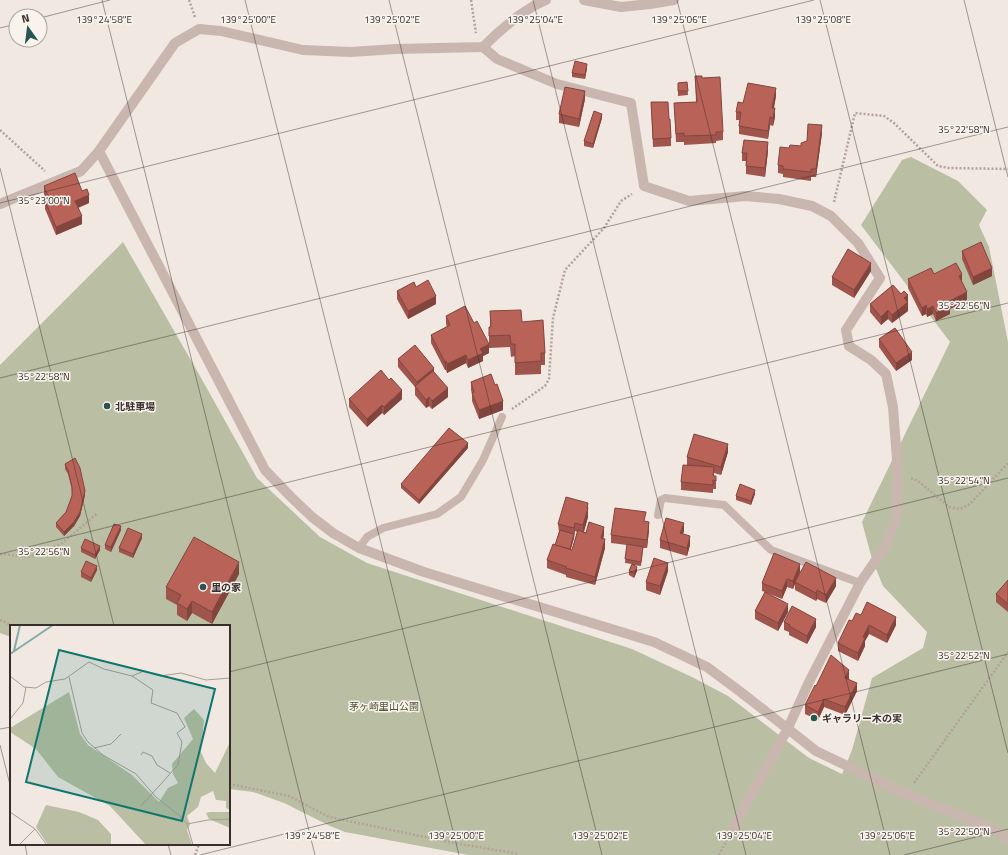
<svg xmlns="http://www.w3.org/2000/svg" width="1008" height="855" font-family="'Titillium Web','Noto Sans JP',sans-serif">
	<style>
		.green { fill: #babfa3 }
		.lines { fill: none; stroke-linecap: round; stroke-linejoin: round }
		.path { stroke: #b4a199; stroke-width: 2.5; stroke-dasharray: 2 2; stroke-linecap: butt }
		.service { stroke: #c9b7af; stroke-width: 8 }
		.minor { stroke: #c9b7af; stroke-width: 10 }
		.tertiary { stroke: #c9b7af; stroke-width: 10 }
		.wall { fill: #9f544c; fill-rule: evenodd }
		.shaded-wall { fill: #82453e }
		.building { fill: #b96258; stroke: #82453e }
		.ticks { fill: none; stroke: #382e2c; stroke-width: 1; stroke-opacity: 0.45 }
		.poi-dot { fill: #265652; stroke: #f9f3ee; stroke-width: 1.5 }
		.labels { text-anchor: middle; stroke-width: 3; stroke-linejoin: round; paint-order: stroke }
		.poi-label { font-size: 10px; font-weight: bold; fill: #382e2c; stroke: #f9f3ee; text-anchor: start }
		.park-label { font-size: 10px; fill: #4c5432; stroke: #f9f3ee }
		.inset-river { fill: none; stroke: #84aca8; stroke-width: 2 }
		.inset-road { fill: none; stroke: #a79e99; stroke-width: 1 }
		.view { fill: #0f766e; fill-opacity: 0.15; stroke: #0f766e; stroke-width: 2 }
		.inset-edge { fill: none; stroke: #382e2c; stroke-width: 2 }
		.ticks-label { font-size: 10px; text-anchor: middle; fill: #382e2c; stroke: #f9f3ee; stroke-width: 3; stroke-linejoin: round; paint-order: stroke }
	</style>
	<rect width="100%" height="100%" fill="#f1e8e2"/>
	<polygon class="green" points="911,157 958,181 987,210 979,225 989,247 1008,342 1008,855 468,855 345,832 330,826 284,803 253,792 229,789 229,626 11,626 11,637 0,633 0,365 123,242 200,376 257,478 320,537 367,563 632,649 694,678 728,696 809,758 842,774 852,750 872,678 923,648 927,632 883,586 872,559 862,522 950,342 861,225 902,160"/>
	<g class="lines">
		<g class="path">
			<polyline points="189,0 195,17"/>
			<polyline points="471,0 476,33"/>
			<polyline points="0,130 45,171"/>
			<polyline points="834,202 855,113 884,116 894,123 938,166 949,168 1008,169"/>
			<polyline points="512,409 545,386 549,379 553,318 565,270 604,228 621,201 632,194"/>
			<polyline points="911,478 918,481 949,507 960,509 970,504 1008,463"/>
			<polyline points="0,554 29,557 61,544 98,513"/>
			<polyline points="0,620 13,626"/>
			<polyline points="914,783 1008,652"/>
			<polyline points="229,784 289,796 329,817 454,843 514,853 519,855"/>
			<polyline points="195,855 199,844"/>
			<polyline points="719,855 727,840"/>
		</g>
		<g class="service">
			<polyline points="658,515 661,500 665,498 724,505 771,550 860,583"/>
			<polyline points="359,548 367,537 383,528 437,514 461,497 483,460 502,417"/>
		</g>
		<g class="minor">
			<polyline points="584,0 621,7 650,4 674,0"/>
			<polyline points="483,47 497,59 557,84 631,103 644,186 689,201 746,196 779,199 812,206 831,216 858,243 880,278 846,330 849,346 871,360 886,374 893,407 898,473 896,520 887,544 860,583 809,682 788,728 733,828"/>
			<path d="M0 204 81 171 99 151 175 43 199 29 221 31 303 50 351 52 395 49 483 47C501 29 522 10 546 0"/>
		</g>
		<polyline class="tertiary" points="99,151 265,470 291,497 312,517 333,533 359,548 424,572 654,642 707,667 742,693 816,751 906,794 996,830 1008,839"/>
	</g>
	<g class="wall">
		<polygon points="587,68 585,79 572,77 572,73"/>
		<polygon points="695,76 702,78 723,132 723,140 716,141 716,143 684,145 684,142 676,142 674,103 696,102"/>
		<polygon points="687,82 688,95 678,96 678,83"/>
		<polygon points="776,96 774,108 775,117 773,126 770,125 768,139 739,134 739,126 740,120 736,120 736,112 743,103"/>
		<polygon points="585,99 579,127 559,123 559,114"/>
		<polygon points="651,102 669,119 671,138 671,146 653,147"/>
		<polygon points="602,118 593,148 584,146 584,141"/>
		<polygon points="822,133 816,177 811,177 811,181 783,177 783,174 778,173 778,165 789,148 801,146"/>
		<polygon points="768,151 765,177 746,174 746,161 742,161 742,153"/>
		<polygon points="44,186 82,191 89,203 78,208 82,224 56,235 45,209 45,201 46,200 44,194"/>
		<polygon points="962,251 992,276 973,285 962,259"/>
		<polygon points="871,271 854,298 832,285 832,277"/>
		<polygon points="934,274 962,282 967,300 950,309 950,314 936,321 933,314 927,317 926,314 922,316 908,288 908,279"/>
		<polygon points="416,287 436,304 408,319 397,299 397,291"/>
		<polygon points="901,294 908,295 908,311 892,323 888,319 881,325 870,312 870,304"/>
		<polygon points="490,311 522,322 545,353 545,365 541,365 541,374 515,375 515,356 511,357 510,347 489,348 489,327 490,327"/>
		<polygon points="446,316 489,353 483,356 483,361 468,368 466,363 447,373 446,370 445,370 431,343 431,335 447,327 446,324"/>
		<polygon points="879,339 912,360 896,371 879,347"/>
		<polygon points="398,359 434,372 448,397 432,409 429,406 426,408 415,395 415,387 398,367"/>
		<polygon points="471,382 503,410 479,419 472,401 472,394 471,390"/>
		<polygon points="349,399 402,399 384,415 382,413 367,427 349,407"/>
		<polygon points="468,448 419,504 401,488 401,484"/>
		<polygon points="728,452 721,475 714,473 714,476 716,476 716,489 713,489 713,493 681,490 681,482 687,465 687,457"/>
		<polygon points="65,464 85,495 80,516 74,526 64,536 56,527 56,523 66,512 72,496 72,490 68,474 65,469"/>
		<polygon points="755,494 751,505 736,500 736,496"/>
		<path d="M588 503V517L584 532 604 535 603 539 605 548 595 585 566 577V575L547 568V560L555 545 559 532 558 524ZM575 531 577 532 572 550 571 549 574 538Z"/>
		<polygon points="645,521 649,530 647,548 643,548 641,566 632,565 637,571 634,578 629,575 629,571 632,564 625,563 627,545 611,543 611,535"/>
		<polygon points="121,530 111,552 105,549 105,545"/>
		<polygon points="684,531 683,534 690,545 687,556 660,548 660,540"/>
		<polygon points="142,538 133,558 119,552 119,548"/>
		<polygon points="81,548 100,550 95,559 81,552"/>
		<polygon points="97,570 91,582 81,577 81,572"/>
		<polygon points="668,571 660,595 646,590 646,582"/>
		<polygon points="800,572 797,578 836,586 826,603 817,599 816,601 795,590 795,583 793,589 787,587 782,599 767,593 788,612 778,631 755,619 755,611 765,592 762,591 762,583"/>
		<polygon points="239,574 212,624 192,613 187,621 177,615 177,605 166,599 166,587"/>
		<polygon points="1008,580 1008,612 996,602 996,594"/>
		<polygon points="861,615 896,625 887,643 869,634 865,641 865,646 858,661 838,651 838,643 852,621"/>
		<polygon points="784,622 816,627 807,644 789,635 789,632 784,630"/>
		<polygon points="849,678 849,679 857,691 845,715 824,707 818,720 805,714 805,705 816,686"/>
	</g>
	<g class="shaded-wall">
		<polygon points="587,64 587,68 585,79 585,75"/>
		<polygon points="776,88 776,96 772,116 772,108"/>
		<polygon points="585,91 585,99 579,127 579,119"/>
		<polygon points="775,108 775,117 773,126 773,118"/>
		<polygon points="602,114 602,118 593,148 593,144"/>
		<polygon points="770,117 770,125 768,139 768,131"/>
		<polygon points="822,125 822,133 816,177 816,169"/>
		<polygon points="768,142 768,151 765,177 765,168"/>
		<polygon points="89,195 89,203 75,209 75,201"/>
		<polygon points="82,216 82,224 56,235 56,227"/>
		<polygon points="871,263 871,271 854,298 854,290"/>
		<polygon points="992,268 992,276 973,285 973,277"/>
		<polygon points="962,274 962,282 959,276"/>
		<polygon points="967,292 967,300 950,309 950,314 936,321 936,313 948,302"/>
		<polygon points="908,295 908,311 892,323 892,315 904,298"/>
		<polygon points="436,296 436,304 408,319 408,311"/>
		<polygon points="926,305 926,314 922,316 922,308"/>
		<polygon points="933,306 933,314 927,317 927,309"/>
		<polygon points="888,310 888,319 881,325 881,317"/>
		<polygon points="489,344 489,353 483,356 483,361 468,368 468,360 480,349"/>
		<polygon points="912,352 912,360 896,371 896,363"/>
		<polygon points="466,355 466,363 447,373 447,364"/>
		<polygon points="446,361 446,370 445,370 445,362"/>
		<polygon points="434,368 434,377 417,390 417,382"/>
		<polygon points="448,388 448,397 432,409 432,401"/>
		<polygon points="402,390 402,399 384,415 384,407"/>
		<polygon points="429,397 429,406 426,408 426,400"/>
		<polygon points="503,401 503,410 479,419 479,410"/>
		<polygon points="382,405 382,413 367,427 367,419"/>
		<polygon points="468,443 468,448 419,504 419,500"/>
		<polygon points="728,444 728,452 721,475 721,467"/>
		<polygon points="755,490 755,494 751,505 751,501"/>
		<polygon points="85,491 85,495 80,516 74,526 64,536 64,532"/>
		<polygon points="588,503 588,517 583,534 583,525"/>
		<polygon points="649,522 649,530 647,548 647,540"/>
		<polygon points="575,523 574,538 569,555 569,551 574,535 574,528"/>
		<polygon points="684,523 684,531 680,542 680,533"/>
		<polygon points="121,526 121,530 111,552 111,547"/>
		<polygon points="604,527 604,535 601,547 601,538"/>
		<polygon points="142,534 142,538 133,558 133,554"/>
		<polygon points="690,536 690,545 687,556 687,548"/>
		<polygon points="605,539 605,548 595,585 595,577"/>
		<polygon points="100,546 100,550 95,559 95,555"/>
		<polygon points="239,562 239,574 212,624 212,612"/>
		<polygon points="668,563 668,571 660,595 660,586"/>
		<polygon points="800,564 800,572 793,589 793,581"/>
		<polygon points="97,566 97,570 91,582 91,578"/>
		<polygon points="637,567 637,571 634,578 634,573"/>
		<polygon points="836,578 836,586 826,603 826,595"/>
		<polygon points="787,579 787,587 782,599 782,591"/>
		<polygon points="817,590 817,599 816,601 816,593"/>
		<polygon points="192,601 192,613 187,621 187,609"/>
		<polygon points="788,604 788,612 778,631 778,623"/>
		<polygon points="896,617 896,625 887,643 887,635"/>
		<polygon points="816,619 816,627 807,644 807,636"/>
		<polygon points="869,625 869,634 865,641 865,646 858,661 858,653 863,637"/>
		<polygon points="849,670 849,678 845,686 845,678"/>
		<polygon points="857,683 857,691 845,715 845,707"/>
		<polygon points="824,699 824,707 818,720 818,712"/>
	</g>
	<g class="building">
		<polygon points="575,61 587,64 585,75 572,73"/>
		<polygon points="695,76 702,76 702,78 720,77 723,132 716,132 716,135 684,136 684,133 676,134 674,103 697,102"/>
		<polygon points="687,82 688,91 678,91 678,83"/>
		<polygon points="748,83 776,88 772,108 775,108 773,118 770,117 768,131 739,126 741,112 736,112 738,102 743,103"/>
		<polygon points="565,87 585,91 579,119 559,114"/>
		<polygon points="651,102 668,102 669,119 670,119 671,138 653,139"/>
		<polygon points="594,111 602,114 593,144 584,141"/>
		<polygon points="808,124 822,125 816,169 811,169 811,172 783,169 783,166 778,165 780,147 789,148 790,145 801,146 801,143 807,141"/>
		<polygon points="744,140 768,142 765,168 746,166 747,153 742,153"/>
		<polygon points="75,173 82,191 87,189 89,195 75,201 82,216 56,227 45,201 49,199 44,186"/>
		<polygon points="981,242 992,268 973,277 962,251"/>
		<polygon points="848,249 871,263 854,290 832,277"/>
		<polygon points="956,263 962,274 959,276 967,292 948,302 950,306 936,313 933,306 927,309 926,305 922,308 908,279 931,268 934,274"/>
		<polygon points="428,280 436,296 408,311 397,291 414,282 416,287"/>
		<polygon points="893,285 901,294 904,291 908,295 904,298 908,302 892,315 888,310 881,317 870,304"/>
		<polygon points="465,306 474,323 477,321 489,344 480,349 483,353 468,360 466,355 447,364 446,361 445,362 431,335 450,325 446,316"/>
		<polygon points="521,310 522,322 543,320 545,353 541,353 541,361 515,363 515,344 511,344 510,335 489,336 489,327 491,327 490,311"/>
		<polygon points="895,328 912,352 896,363 879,339"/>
		<polygon points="415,345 434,368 417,382 398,359"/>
		<polygon points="381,370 389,380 391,378 402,390 384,407 382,405 367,419 349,399"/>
		<polygon points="433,371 448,388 432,401 429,397 426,400 415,386"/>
		<polygon points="491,374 495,385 497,384 503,401 479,410 472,393 474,392 471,382"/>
		<polygon points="449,428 468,443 419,500 401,484"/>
		<polygon points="694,434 728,444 721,467 687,457"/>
		<polygon points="75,458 80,468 85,491 80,512 74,522 64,532 56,523 66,512 72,496 72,487 68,470 65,464"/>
		<polygon points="683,465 714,467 713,476 716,476 716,481 713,480 713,485 681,482"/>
		<polygon points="740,484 755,490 751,501 736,496"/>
		<polygon points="566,497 588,503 587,508 588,508 583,525 575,523 574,528 558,524"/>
		<polygon points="615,508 646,512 644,521 649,522 647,540 611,535"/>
		<polygon points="666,518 684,523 680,533 690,536 687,548 660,540"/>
		<polygon points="589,522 604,527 601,538 605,539 595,577 566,568 567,567 547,560 553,544 572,550 578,530 586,533"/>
		<polygon points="114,524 121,526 111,547 105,545"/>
		<polygon points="128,528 142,534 133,554 119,548"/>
		<polygon points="560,530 574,534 570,549 555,545"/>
		<polygon points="194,537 239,562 212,612 192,601 187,609 177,603 181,595 166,587"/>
		<polygon points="85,539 100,546 95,555 81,548"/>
		<polygon points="627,544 643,547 641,562 625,559"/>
		<polygon points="774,553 800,564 793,581 787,579 782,591 762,583"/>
		<polygon points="654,558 668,563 660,586 646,582"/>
		<polygon points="86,561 97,566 91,578 81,572"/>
		<polygon points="806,562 836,578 826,595 817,590 816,593 795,582"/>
		<polygon points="632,564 637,567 634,573 629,571"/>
		<polygon points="1008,580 1008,604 996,594"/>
		<polygon points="765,592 788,604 778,623 755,611"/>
		<polygon points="867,602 896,617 887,635 869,625 863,637 865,638 858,653 838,643 849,620 852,621 856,613 861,615"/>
		<polygon points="792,606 816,619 807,636 789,626 790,625 784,622"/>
		<polygon points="831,655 849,670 845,678 857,683 845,707 824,699 818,712 805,705 815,685 816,686"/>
	</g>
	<path class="ticks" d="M102 0 315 855M245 0 459 855M389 0 602 855M533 0 746 855M677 0 890 855M820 0 1008 753M964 0 1008 177M40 18 110 0M0 28 16 24M0 168 114 626M0 203 814 0M0 378 1008 127M0 554 1008 303M229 672 1008 478M0 729 11 727M0 745 11 789M25 844 27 855M168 844 171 855M200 855 1008 654M904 855 1008 829"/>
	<g class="poi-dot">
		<circle cx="107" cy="406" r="4"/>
		<circle cx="203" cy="587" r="4"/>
		<circle cx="814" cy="718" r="4"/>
	</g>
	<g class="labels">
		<g class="poi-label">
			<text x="115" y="410">北駐車場</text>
			<text x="211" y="591">里の家</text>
			<text x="822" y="722">ギャラリー木の実</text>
		</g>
		<g class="park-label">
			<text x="384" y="710">茅ヶ崎里山公園</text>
		</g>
	</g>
	<g transform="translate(10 625)">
		<rect width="220" height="220" fill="#f1e8e2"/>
		<path d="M59 67 70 109 78 120 122 150 149 177 158 163 168 158 163 149 162 139 183 114 174 93 184 84 194 95 191 127 196 138 205 148 220 117V185L216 183V176L206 175 203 166 191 172 188 182 177 191 180 200 177 205 182 220H136L100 181 48 152 26 124 0 107V103ZM36 180 69 187 88 195 101 209V220H38L26 202ZM200 187H220V203L199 194 196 188Z" fill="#babfa3"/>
		<path class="inset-river" d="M4 26 10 0M0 29 43 0"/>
		<path class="inset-road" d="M0 51 14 62 26 63 36 57 55 54 79 37 94 44 122 51 134 46 150 51 171 48 196 55 220 53M122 51 143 65 141 78 167 88 175 102 167 108 172 117 168 140 131 181M59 52 72 108 78 117 93 130 126 149 146 172 171 192 177 199 183 220M0 94 13 78 16 62M84 123 101 119 111 109M131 130 133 127 142 131 147 140 160 148M0 187 25 204 37 220M177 199 198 195 220 194M9 220 25 204"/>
		<path class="view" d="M49 25 205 64 172 196 16 157Z"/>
		<rect width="220" height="220" class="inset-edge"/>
	</g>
	<g class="ticks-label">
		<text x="823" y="23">139°25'08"E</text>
		<text x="104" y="23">139°24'58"E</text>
		<text x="248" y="23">139°25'00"E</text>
		<text x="392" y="23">139°25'02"E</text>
		<text x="535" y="23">139°25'04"E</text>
		<text x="679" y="23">139°25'06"E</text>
		<text x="964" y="133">35°22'58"N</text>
		<text x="44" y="204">35°23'00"N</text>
		<text x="964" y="309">35°22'56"N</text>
		<text x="44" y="380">35°22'58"N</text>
		<text x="964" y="484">35°22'54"N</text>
		<text x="44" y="555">35°22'56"N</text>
		<text x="964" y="659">35°22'52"N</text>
		<text x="964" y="835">35°22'50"N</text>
		<text x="312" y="839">139°24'58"E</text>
		<text x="456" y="839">139°25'00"E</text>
		<text x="600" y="839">139°25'02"E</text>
		<text x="744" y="839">139°25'04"E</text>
		<text x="887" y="839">139°25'06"E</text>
	</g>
	<g transform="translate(28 28) rotate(346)"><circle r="19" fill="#f9f3ee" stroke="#aca4a0"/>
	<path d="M0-3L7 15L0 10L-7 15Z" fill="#265652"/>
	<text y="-6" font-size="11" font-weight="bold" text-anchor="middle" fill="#382e2c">N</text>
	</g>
</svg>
